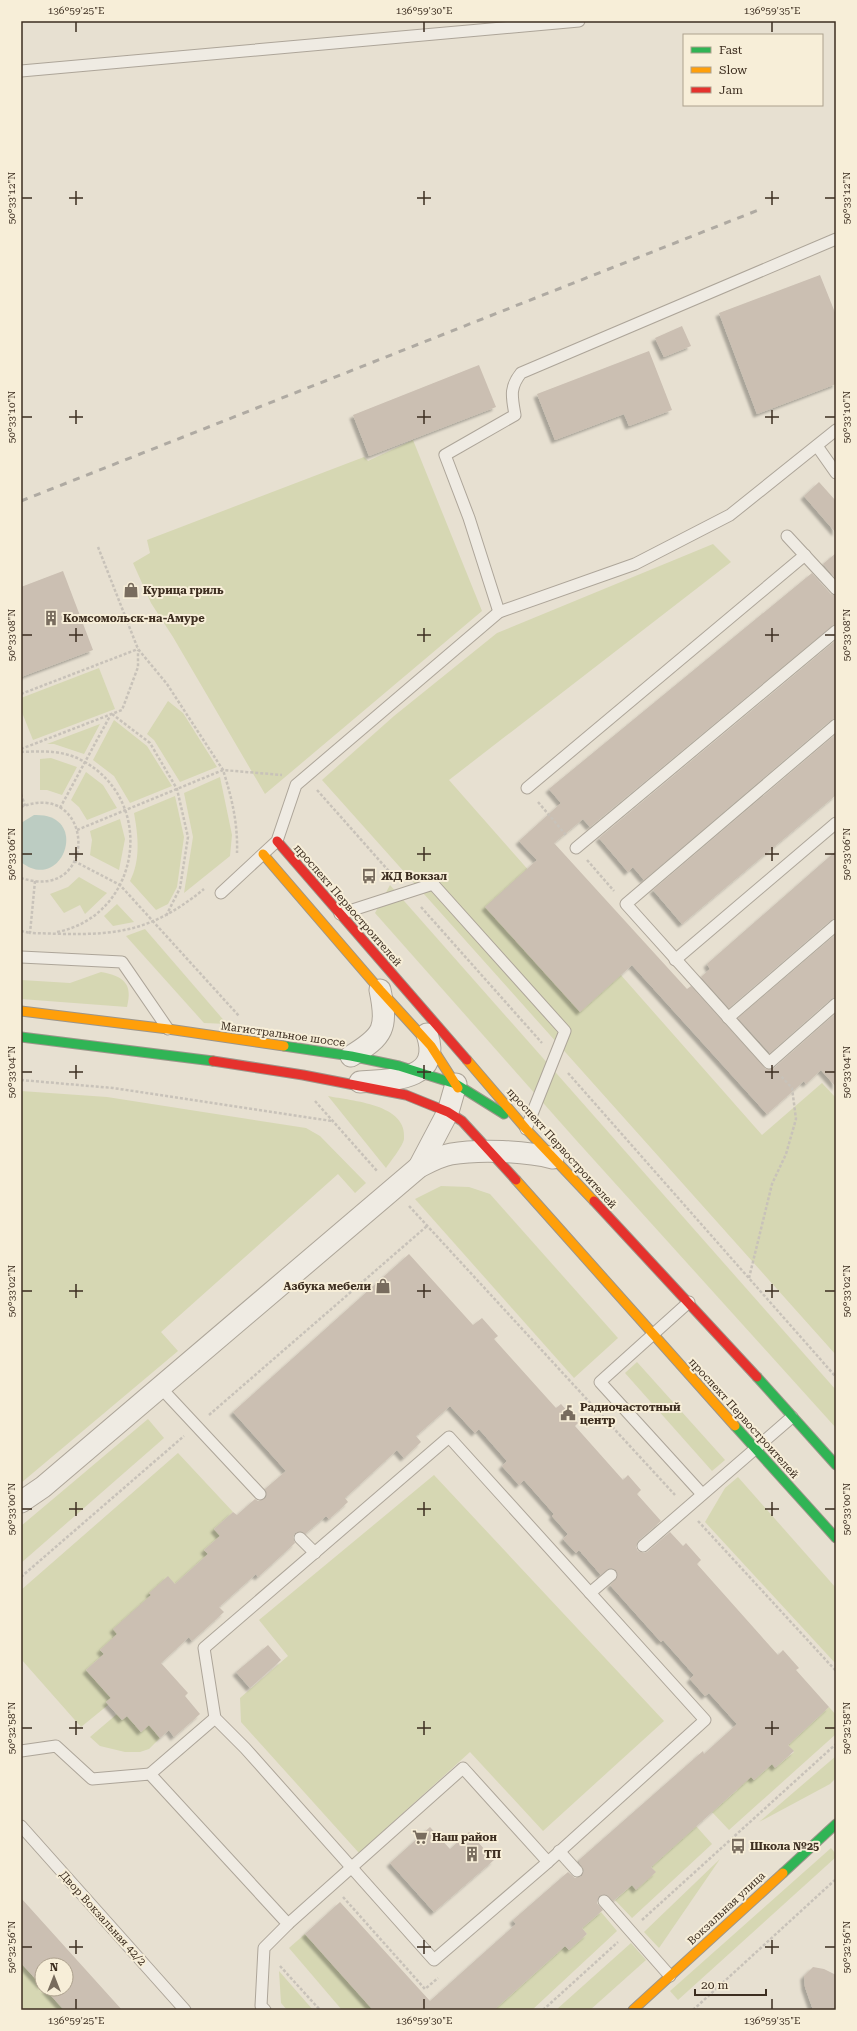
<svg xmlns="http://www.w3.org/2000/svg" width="857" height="2031" font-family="'Roboto Serif',serif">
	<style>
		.green { fill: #d6d7b3 }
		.water { fill: #bcccc2 }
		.building { fill: #cbbfb2; filter: url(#shadow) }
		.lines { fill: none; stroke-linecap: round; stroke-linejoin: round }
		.lane-casing { stroke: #ada599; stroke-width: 13 }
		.street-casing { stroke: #ada599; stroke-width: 23 }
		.fast-casing { stroke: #9c958a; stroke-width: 11 }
		.slow-casing { stroke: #9c958a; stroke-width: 11 }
		.jam-casing { stroke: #9c958a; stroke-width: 11 }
		.path { stroke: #c8c2b9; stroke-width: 2.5; stroke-dasharray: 3 2; stroke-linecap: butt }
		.lane { stroke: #efebe3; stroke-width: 11 }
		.street { stroke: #efebe3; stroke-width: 21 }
		.fast { stroke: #30b455; stroke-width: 9 }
		.slow { stroke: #ff9f0a; stroke-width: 9 }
		.jam { stroke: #e5322d; stroke-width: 9 }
		.rail { stroke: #afaaa2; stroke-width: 3; stroke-dasharray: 7 7; stroke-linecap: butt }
		.ticks { fill: none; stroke: #3d2e20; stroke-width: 1.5 }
		.labels { text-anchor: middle; stroke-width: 4; stroke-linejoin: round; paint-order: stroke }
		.poi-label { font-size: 11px; font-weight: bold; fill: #3d2e20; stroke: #f7eed8; text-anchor: start }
		.street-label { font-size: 11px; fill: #3d2e20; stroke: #f7eed8 }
		.neatline { fill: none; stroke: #3d2e20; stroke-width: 1.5 }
		.ticks-label { font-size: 10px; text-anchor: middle; fill: #3d2e20 }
	</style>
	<defs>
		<filter id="shadow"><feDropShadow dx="-3.5" dy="3.5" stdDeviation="1" flood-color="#0004"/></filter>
	</defs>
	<rect width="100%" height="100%" fill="#e7e0d1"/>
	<g class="green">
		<polygon points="413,440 482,611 265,794 173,637 151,603 133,563 150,553 147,540 364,457 368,461"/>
		<polygon points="713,544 731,562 449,780 762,1135 822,1083 836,1098 836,1355 322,780 394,716 497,633"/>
		<polygon points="99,668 115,709 33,740 21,710 21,698"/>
		<polygon points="168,701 183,713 217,767 180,782 154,740 147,734"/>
		<polygon points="114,720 147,746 172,786 130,803 114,776 93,760"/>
		<polygon points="100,724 84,754 54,744 47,744"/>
		<polygon points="51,758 77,767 62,795 47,790 40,790 40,759"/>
		<polygon points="86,772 103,785 117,808 87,820 79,807 71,800"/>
		<polygon points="220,777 232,835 230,856 184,893 193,837 184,793"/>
		<path d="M175 796 184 837 177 887 168 904 156 910 130 881C141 860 138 835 134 813Z"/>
		<polygon points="120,819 125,839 119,870 90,855 92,840 90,831"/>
		<polygon points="79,877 107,893 85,914 80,905 64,913 50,894 68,887"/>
		<polygon points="390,885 836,1390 836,1428 576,1140 375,913"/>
		<polygon points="117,904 134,922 113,926 104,916"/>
		<polygon points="145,929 227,1024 204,1023 126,936"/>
		<path d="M101 972C124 976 133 984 127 1007L21 999V980L70 983Z"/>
		<polygon points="21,1091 107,1097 306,1128 320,1136 366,1183 355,1193 338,1174 161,1332 178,1351 21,1483"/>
		<path d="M328 1096C352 1101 408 1104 404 1139 403 1146 390 1162 386 1168Z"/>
		<polygon points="441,1186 469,1187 490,1194 618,1338 574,1378 415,1199"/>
		<polygon points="637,1362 725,1460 712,1471 625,1373"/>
		<polygon points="148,1419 164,1438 21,1563 21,1526"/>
		<polygon points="178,1453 233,1512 214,1529 220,1536 204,1550 208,1554 175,1584 168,1577 156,1601 100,1650 104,1654 86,1670 111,1698 106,1702 108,1705 81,1727 21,1659 21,1590"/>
		<polygon points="434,1475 664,1721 543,1831 470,1752 359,1853 241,1722 240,1698 288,1656 259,1620"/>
		<polygon points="738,1477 836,1588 836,1664 705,1522 725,1488"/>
		<polygon points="829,1707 836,1715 836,1734 729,1830 712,1812 737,1790 741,1766 754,1780 772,1764 776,1767 794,1752 788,1745"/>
		<polygon points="117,1714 122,1720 127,1716 141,1732 149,1725 160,1738 149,1749 140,1752 125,1752 100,1746 90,1737"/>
		<polygon points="836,1756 836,1778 830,1784 759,1822"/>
		<polygon points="696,1826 712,1844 632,1918 615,1900 632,1885 636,1889 655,1872 651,1867"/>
		<polygon points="831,1848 836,1854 836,1857 678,2000 670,1991"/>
		<polygon points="720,1859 659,1948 644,1932"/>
		<polygon points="601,1912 617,1931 532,2010 494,2010 565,1946 569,1950 587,1934 582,1928"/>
		<polygon points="305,1934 373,2010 342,2010 289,1948"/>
		<polygon points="631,1943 646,1960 590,2010 556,2010"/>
		<polygon points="21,1963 42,1986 42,1989 45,1989 64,2010 21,2010"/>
		<polygon points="279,1971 313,2010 287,2010 281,2003"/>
	</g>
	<path class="water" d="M34 815C92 813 62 895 21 862V823Z"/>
	<g class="building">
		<polygon points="820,275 836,315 836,384 757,414 719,313"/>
		<polygon points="682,326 691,346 664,357 655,338"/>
		<polygon points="649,351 672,410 629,426 624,414 555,440 537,394"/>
		<polygon points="479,365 496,407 369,456 353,415"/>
		<polygon points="819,482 836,501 836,533 804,496"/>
		<polygon points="836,553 836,579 823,564"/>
		<polygon points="63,571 93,650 21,677 21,587"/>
		<polygon points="812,573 831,594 836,596 836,624 832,626 590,827 583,819 554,843 687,989 691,986 766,1069 774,1068 836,1013 836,1087 821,1070 806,1084 804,1081 767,1114 632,965 580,1012 485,907 537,860 519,841 561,803 549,789"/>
		<polygon points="836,640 836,718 831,720 644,880 633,867 628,872 599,838"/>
		<polygon points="836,734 836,795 682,924 653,890"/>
		<polygon points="836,851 836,918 831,920 729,1008 701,977 710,969 707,964"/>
		<polygon points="836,934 836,997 831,999 770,1053 738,1018"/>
		<polygon points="409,1254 473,1325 482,1318 498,1336 494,1339 556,1408 561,1404 578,1423 575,1426 623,1480 628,1475 641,1490 637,1494 661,1521 638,1541 636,1547 638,1551 644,1553 647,1552 670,1532 683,1546 686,1543 701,1560 697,1564 778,1655 783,1650 799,1668 796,1670 829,1707 788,1745 794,1751 775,1768 772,1764 754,1780 751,1777 651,1867 656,1872 636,1890 632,1885 613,1901 607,1895 599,1896 597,1903 603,1910 582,1928 587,1934 569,1950 565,1946 494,2010 373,2010 305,1934 340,1902 430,2001 516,1924 513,1920 568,1872 575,1878 582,1876 584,1870 579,1862 579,1860 703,1751 704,1754 737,1724 709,1693 705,1696 690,1679 694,1675 663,1640 661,1642 610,1585 617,1578 616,1570 609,1568 601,1575 579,1550 576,1553 563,1539 568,1534 552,1516 554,1514 524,1480 519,1485 502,1466 507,1461 479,1429 475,1433 450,1406 416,1436 421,1442 404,1458 397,1450 345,1498 348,1502 329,1519 326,1516 305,1534 301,1531 295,1533 293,1537 295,1543 258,1577 256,1574 219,1607 224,1612 192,1641 189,1637 161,1663 188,1693 185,1696 200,1714 174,1737 169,1730 160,1738 149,1725 141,1732 127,1716 122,1720 106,1702 111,1698 86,1670 104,1654 100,1650 117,1634 113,1629 151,1595 149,1593 168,1576 175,1584 208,1554 204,1550 220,1536 214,1529 233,1512 237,1515 255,1499 258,1501 264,1499 267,1496 265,1489 286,1471 233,1412"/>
		<polygon points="268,1645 281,1660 250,1688 236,1672"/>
		<polygon points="430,1827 450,1849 469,1832 494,1860 434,1912 390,1863"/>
		<polygon points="21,1898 122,2010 64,2010 45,1989 66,1989 66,1965 42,1965 42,1986 21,1963"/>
		<polygon points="813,1967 824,1969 836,1975 836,2010 813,2010 805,1987 804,1976"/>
	</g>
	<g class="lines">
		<g class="lane-casing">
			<g id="lane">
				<polyline points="21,71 579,21"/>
				<polyline points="817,446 836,473"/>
				<polyline points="787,536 836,589"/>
				<path d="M499 612 469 518 445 455 515 415C512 397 509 388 521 373L836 239"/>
				<polyline points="836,725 626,904 769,1063 836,1004"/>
				<polyline points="527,788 805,555"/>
				<polyline points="576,848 836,631"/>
				<polyline points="221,893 277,841 296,785 499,612 635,564 730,515 836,430"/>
				<polyline points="340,914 433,884 565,1031 526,1129"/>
				<polyline points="21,957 122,962 168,1029"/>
				<polyline points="675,960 836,823"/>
				<polyline points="728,1018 836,925"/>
				<polyline points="689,1302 600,1382 702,1494"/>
				<polyline points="160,1387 260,1494"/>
				<polygon points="449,1437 705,1720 548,1862 434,1960 245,1748 215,1718 204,1648"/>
				<polyline points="300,1538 315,1553"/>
				<polyline points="643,1546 792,1417"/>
				<polyline points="590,1593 611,1575"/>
				<polyline points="21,1751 56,1746 92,1779 150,1774 288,1924 264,1948 261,2006 265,2010"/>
				<polyline points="150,1774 215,1718"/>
				<polyline points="21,1826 185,2010"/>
				<polyline points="559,1851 577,1871"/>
				<polyline points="604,1901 670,1976"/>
				<polyline points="288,1924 463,1768 548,1862"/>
			</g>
		</g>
		<g class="street-casing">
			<g id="street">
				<path d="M351 1056C384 1036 388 1028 380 990"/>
				<path d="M360 1082C391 1080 443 1081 427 1034"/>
				<polyline points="419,1167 448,1112 456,1084"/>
				<path d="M21 1502 43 1487 419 1167C429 1162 440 1156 451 1154 479 1149 526 1151 553 1158"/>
			</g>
		</g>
		<g class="fast-casing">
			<g id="fast">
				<polyline points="21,1037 213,1061"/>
				<polyline points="284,1046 351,1056 399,1066 456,1084 504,1114"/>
				<polyline points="757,1377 836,1465"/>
				<polyline points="735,1426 836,1538"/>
				<polyline points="783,1873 836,1824"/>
			</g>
		</g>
		<g class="slow-casing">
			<g id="slow">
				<polyline points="263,854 380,990 431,1046 458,1088"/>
				<polyline points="21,1011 168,1029 284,1046"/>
				<polyline points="467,1060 526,1129 594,1201"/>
				<polyline points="516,1180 735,1426"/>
				<polyline points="633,2010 783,1873"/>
			</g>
		</g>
		<g class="jam-casing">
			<g id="jam">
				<polyline points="277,841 467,1060"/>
				<polyline points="213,1061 303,1075 406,1095 448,1112 462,1121 516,1180"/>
				<polyline points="594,1201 757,1377"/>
			</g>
		</g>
		<g class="path">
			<polyline points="98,547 138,649 167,684 223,770 282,775"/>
			<polyline points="21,694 138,649"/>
			<polyline points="112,714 150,743 177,789 188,837 180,888 166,916"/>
			<polyline points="21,749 122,710 138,667 138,650"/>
			<path d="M21 752C42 751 64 750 83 761 158 802 140 916 57 932"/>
			<polyline points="317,790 395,878"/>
			<polyline points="21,794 25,806"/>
			<polyline points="538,802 566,835"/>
			<path d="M21 807C95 778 100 904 21 878"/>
			<polyline points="60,808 110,716"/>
			<path d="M77 830 223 770C232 798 238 824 237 853"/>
			<polyline points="587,860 614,891"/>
			<polyline points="74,861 120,885 239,1016"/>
			<path d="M35 881 30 933C104 935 143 939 204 889"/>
			<polyline points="421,907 542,1043"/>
			<polyline points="21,931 30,933"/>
			<polyline points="568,1073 836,1377"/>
			<polyline points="21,1080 113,1088 332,1121"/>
			<polyline points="315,1101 378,1172"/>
			<polyline points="409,1206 675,1495"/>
			<polyline points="749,1278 772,1184 786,1154 796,1119 792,1088 780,1075"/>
			<polyline points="209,1415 427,1226"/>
			<polyline points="698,1521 836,1671"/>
			<polyline points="21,1577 184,1436"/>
			<polyline points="343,1897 425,1989 438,1978"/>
			<polyline points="642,1920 836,1744"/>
			<polyline points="280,1966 320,2010"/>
			<polyline points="543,2010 618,1942"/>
			<polyline points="693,2010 836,1879"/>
		</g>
		<use href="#lane" class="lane"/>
		<use href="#street" class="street"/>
		<use href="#fast" class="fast"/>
		<use href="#slow" class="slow"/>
		<use href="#jam" class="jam"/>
		<polyline class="rail" points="21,501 761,209"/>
	</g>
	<path class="ticks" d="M76 22V32M424 22V32M772 22V32M76 191V205M424 191V205M772 191V205M22 198H32M69 198H83M417 198H431M765 198H779M825 198H835M76 410V424M424 410V424M772 410V424M22 417H32M69 417H83M417 417H431M765 417H779M825 417H835M76 628V642M424 628V642M772 628V642M22 635H32M69 635H83M417 635H431M765 635H779M825 635H835M76 847V861M424 847V861M772 847V861M22 854H32M69 854H83M417 854H431M765 854H779M825 854H835M76 1065V1079M424 1065V1079M772 1065V1079M22 1072H32M69 1072H83M417 1072H431M765 1072H779M825 1072H835M76 1284V1298M424 1284V1298M772 1284V1298M22 1291H32M69 1291H83M417 1291H431M765 1291H779M825 1291H835M76 1502V1516M424 1502V1516M772 1502V1516M22 1509H32M69 1509H83M417 1509H431M765 1509H779M825 1509H835M76 1721V1735M424 1721V1735M772 1721V1735M22 1728H32M69 1728H83M417 1728H431M765 1728H779M825 1728H835M76 1940V1954M424 1940V1954M772 1940V1954M22 1947H32M69 1947H83M417 1947H431M765 1947H779M825 1947H835M76 1999V2009M424 1999V2009M772 1999V2009"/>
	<defs>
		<g id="shop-bare" transform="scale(1.2)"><path d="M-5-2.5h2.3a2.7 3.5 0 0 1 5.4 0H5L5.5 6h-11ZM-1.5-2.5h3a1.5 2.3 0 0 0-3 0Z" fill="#786c5e" stroke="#f7eed8" stroke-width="2.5" paint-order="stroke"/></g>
		<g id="building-bare" transform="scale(1.2)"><path d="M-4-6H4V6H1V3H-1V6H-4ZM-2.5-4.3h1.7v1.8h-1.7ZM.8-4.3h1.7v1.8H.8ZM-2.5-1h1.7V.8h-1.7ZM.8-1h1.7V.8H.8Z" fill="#786c5e" stroke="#f7eed8" stroke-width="2.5" paint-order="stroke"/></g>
		<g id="bus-bare" transform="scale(1.2)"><path d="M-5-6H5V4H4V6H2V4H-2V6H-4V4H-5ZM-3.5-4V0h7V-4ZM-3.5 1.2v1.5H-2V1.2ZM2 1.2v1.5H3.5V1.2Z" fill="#786c5e" stroke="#f7eed8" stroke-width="2.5" paint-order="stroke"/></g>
		<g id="civic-bare" transform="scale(1.2)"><path d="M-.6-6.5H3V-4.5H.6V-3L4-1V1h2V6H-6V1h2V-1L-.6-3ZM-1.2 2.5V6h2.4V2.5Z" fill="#786c5e" stroke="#f7eed8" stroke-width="2.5" paint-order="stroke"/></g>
		<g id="supermarket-bare" transform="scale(1.2)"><path d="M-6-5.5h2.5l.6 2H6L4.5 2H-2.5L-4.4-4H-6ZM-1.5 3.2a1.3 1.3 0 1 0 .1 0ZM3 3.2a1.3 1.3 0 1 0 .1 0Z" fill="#786c5e" stroke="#f7eed8" stroke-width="2.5" paint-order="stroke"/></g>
	</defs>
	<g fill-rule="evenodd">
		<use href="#shop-bare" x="131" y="590"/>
		<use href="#building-bare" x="51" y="618"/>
		<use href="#bus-bare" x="369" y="876"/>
		<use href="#shop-bare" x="383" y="1286"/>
		<use href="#civic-bare" x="568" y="1413"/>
		<use href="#supermarket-bare" x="420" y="1837"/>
		<use href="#bus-bare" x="738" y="1846"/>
		<use href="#building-bare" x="472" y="1854"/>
	</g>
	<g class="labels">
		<g class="poi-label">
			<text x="143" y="594">Курица гриль</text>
			<text x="63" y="622">Комсомольск-на-Амуре</text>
			<text x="381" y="880">ЖД Вокзал</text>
			<text x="371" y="1290" text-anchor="end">Азбука мебели</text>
			<text x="580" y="1411">Радиочастотный<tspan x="580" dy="13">центр</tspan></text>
			<text x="432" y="1841">Наш район</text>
			<text x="750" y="1850">Школа №25</text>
			<text x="484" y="1858">ТП</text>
		</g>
		<g class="street-label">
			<text transform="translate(348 905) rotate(49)" y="4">проспект Первостроителей</text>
			<text transform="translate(283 1034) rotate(8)" y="4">Магистральное шоссе</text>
			<text transform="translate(562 1148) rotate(48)" y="4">проспект Первостроителей</text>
			<text transform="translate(744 1418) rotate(48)" y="4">проспект Первостроителей</text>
			<text transform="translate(726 1908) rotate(-43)" y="4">Вокзальная улица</text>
			<text transform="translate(103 1918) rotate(48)" y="4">Двор Вокзальная 42/2</text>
		</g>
	</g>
	<rect width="857" height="2031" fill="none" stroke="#f7eed8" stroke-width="44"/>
	<rect x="683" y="34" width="140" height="72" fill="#f7eed8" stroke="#ada18e"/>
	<rect x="691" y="47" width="20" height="6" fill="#30b455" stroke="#ada18e"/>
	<text x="719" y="54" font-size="12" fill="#3d2e20">Fast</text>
	<rect x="691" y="67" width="20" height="6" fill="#ff9f0a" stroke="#ada18e"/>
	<text x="719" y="74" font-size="12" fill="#3d2e20">Slow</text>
	<rect x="691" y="87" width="20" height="6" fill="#e5322d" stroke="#ada18e"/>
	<text x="719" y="94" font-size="12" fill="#3d2e20">Jam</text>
	<g transform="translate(54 1977)"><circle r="19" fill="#f7eed8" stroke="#ada18e"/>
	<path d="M0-3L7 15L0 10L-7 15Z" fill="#786c5e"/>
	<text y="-6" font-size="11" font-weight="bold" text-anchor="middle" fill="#3d2e20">N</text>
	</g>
	<path d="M695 1989v6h71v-6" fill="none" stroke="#3d2e20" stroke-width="2"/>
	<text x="701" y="1989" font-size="12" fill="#3d2e20" stroke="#f7eed8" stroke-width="3" paint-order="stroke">20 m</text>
	<rect x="22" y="22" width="813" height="1987" class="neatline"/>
	<g class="ticks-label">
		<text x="76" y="14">136°59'25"E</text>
		<text x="424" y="14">136°59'30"E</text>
		<text x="772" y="14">136°59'35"E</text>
		<text transform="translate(11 198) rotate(-90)" y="4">50°33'12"N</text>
		<text transform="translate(846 198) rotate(-90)" y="4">50°33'12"N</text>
		<text transform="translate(11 417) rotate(-90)" y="4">50°33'10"N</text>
		<text transform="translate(846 417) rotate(-90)" y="4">50°33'10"N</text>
		<text transform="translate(11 635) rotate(-90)" y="4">50°33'08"N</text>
		<text transform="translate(846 635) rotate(-90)" y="4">50°33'08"N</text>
		<text transform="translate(11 854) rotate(-90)" y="4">50°33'06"N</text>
		<text transform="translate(846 854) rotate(-90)" y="4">50°33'06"N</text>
		<text transform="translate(11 1072) rotate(-90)" y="4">50°33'04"N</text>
		<text transform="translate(846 1072) rotate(-90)" y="4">50°33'04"N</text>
		<text transform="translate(11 1291) rotate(-90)" y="4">50°33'02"N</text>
		<text transform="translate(846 1291) rotate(-90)" y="4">50°33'02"N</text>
		<text transform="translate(11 1509) rotate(-90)" y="4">50°33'00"N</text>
		<text transform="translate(846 1509) rotate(-90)" y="4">50°33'00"N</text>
		<text transform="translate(11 1728) rotate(-90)" y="4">50°32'58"N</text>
		<text transform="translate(846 1728) rotate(-90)" y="4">50°32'58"N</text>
		<text transform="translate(11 1947) rotate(-90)" y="4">50°32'56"N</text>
		<text transform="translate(846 1947) rotate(-90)" y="4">50°32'56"N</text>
		<text x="76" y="2024">136°59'25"E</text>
		<text x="424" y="2024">136°59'30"E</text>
		<text x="772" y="2024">136°59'35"E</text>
	</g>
</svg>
